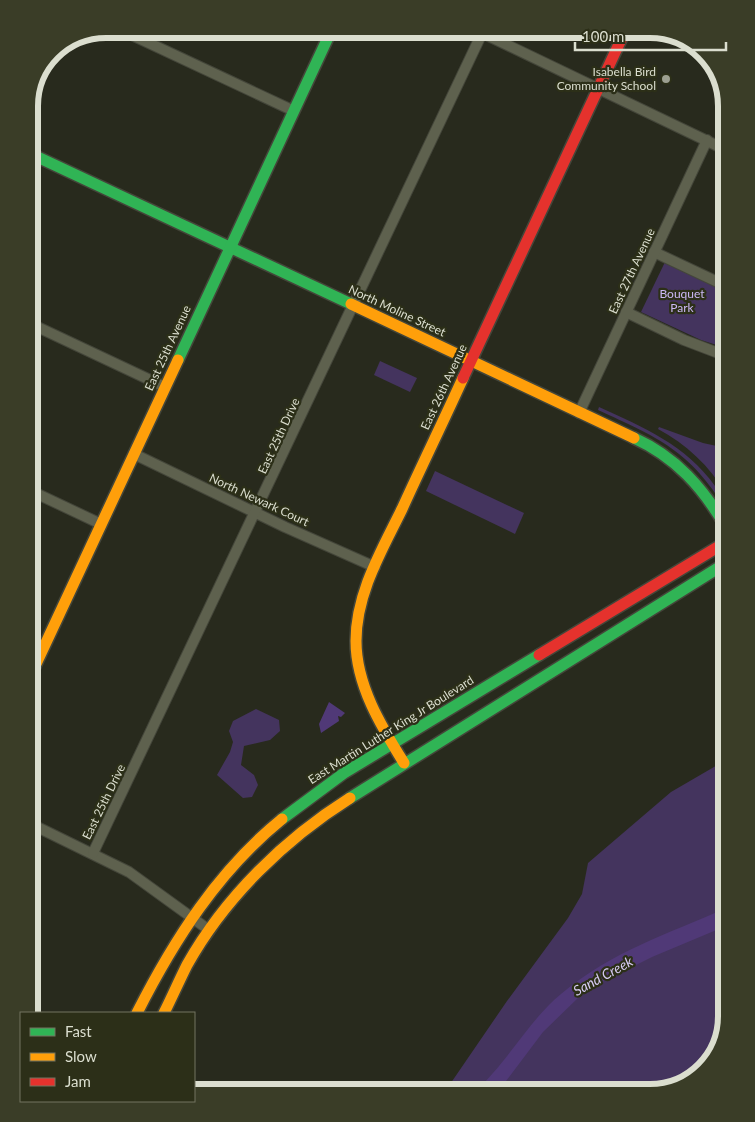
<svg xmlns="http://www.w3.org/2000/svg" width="755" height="1122" font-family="Lato,sans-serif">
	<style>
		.green { fill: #44345e }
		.water { fill: #503977 }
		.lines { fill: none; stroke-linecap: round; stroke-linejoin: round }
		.street-casing { stroke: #44463a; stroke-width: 12 }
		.fast-casing { stroke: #44463a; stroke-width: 14 }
		.slow-casing { stroke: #44463a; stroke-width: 14 }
		.jam-casing { stroke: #44463a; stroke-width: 14 }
		.street { stroke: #5e614e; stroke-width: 10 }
		.fast { stroke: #30b455; stroke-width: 11 }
		.slow { stroke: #ff9f0a; stroke-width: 11 }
		.jam { stroke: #e5322d; stroke-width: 11 }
		.poi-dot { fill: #9c9f91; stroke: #2c2f18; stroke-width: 2 }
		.labels { text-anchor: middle; stroke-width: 4.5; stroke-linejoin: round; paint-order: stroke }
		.poi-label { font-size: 12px; fill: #dbdecf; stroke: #2c2f18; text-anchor: end }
		.street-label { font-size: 12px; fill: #dbdecf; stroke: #2c2f18 }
		.park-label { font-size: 12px; fill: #cbb8f5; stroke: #2c2f18 }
		.water-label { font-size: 14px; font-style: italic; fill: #d7cbf4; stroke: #2c2f18 }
		.rim { fill: none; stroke: #dbdecf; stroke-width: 6 }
	</style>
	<rect width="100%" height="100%" fill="#282a1d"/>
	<g class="green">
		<polygon points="665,262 726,291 726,348 701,340 641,312"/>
		<polygon points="380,361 417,378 410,392 374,375"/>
		<path d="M599 407C643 427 686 445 715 486 721 493 726 500 726 510 691 451 657 437 598 410Z"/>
		<path d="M659 427 703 443 726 448V494C710 466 686 444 658 429Z"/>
		<polygon points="435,471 524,513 515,534 426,491"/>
		<polygon points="256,709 279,720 280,731 270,740 244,746 241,765 254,775 258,785 252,797 243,798 217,775 230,752 233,742 229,731 233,721"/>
		<polygon points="726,760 726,1017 716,1055 688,1083 650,1093 444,1093 507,1001 568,918 582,894 588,863 671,792"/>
	</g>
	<g class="water">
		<polygon points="329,702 345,713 341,717 338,716 339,721 321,733 319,724"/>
		<path d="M726 908V926L652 957 600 983 579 997 543 1032 497 1093H473C507 1064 527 1022 561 994 614 950 666 935 726 908Z"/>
	</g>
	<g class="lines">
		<g class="street-casing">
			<g id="street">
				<polyline points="119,29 294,111"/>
				<polyline points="474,29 726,150"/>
				<polyline points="654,252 726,286"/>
				<polyline points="626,312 684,340 726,356"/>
				<polyline points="29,323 165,387"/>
				<polyline points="579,413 707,140"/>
				<polyline points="134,454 285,527 375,567"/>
				<polyline points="29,490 101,524"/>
				<polyline points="29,823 129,872 209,930"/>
				<polyline points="93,853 484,29"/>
			</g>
		</g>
		<g class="fast-casing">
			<g id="fast">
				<polyline points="29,153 351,304"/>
				<polyline points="178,360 332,29"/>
				<path d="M634 438C676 457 703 488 726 527"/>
				<polyline points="350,798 726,563"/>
				<polyline points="282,819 344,773 539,655"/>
			</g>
		</g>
		<g class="slow-casing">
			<g id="slow">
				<polyline points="351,304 634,438"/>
				<polyline points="29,679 178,360"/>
				<path d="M404 763C381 726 356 685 356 641 356 593 382 550 402 509 422 465 443 422 463 378"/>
				<path d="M137 1013C174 940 218 871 282 819"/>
				<path d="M164 1013C172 997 179 981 187 965 225 897 285 839 350 798"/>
			</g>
		</g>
		<g class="jam-casing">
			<g id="jam">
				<polyline points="463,378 626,29"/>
				<polyline points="539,655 726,542"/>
			</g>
		</g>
		<use href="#street" class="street"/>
		<use href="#fast" class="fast"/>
		<use href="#slow" class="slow"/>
		<use href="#jam" class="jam"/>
	</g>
	<circle class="poi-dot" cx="666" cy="79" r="5"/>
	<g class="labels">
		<g class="poi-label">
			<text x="656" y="76">Isabella Bird<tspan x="656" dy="14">Community School</tspan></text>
		</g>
		<g class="street-label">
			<text transform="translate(632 271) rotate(-65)" y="4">East 27th Avenue</text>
			<text transform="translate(397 311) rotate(25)" y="4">North Moline Street</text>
			<text transform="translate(168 348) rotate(-65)" y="4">East 25th Avenue</text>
			<text transform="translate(444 387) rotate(-65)" y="4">East 26th Avenue</text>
			<text transform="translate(279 436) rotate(-65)" y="4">East 25th Drive</text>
			<text transform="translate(259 500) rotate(25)" y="4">North Newark Court</text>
			<text transform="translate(391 730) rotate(-32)" y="4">East Martin Luther King Jr Boulevard</text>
			<text transform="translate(104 802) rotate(-64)" y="4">East 25th Drive</text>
		</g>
		<g class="park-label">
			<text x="682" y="298">Bouquet<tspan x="682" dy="14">Park</tspan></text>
		</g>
		<g class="water-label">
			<text transform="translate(603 976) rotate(-29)" y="5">Sand Creek</text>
		</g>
	</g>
	<path d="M0 0H755V1122H0ZM106 38H650A68 68 0 0 1 718 106V1016A68 68 0 0 1 650 1084H106A68 68 0 0 1 38 1016V106A68 68 0 0 1 106 38Z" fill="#3a3d27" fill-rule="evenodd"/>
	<path class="rim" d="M106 38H650A68 68 0 0 1 718 106V1016A68 68 0 0 1 650 1084H106A68 68 0 0 1 38 1016V106A68 68 0 0 1 106 38Z"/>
	<rect x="20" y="1012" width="175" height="90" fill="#2c2f18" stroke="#727561"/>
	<rect x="30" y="1028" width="25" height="8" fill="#30b455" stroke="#727561"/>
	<text x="65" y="1037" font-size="15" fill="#dbdecf">Fast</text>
	<rect x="30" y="1053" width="25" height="8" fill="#ff9f0a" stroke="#727561"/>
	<text x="65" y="1062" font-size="15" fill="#dbdecf">Slow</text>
	<rect x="30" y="1078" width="25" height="8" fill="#e5322d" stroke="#727561"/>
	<text x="65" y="1087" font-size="15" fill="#dbdecf">Jam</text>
	<path d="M575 42v8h151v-8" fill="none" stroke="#dbdecf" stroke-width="2.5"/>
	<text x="582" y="42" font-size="15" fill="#dbdecf" stroke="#2c2f18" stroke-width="4" paint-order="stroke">100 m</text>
</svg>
